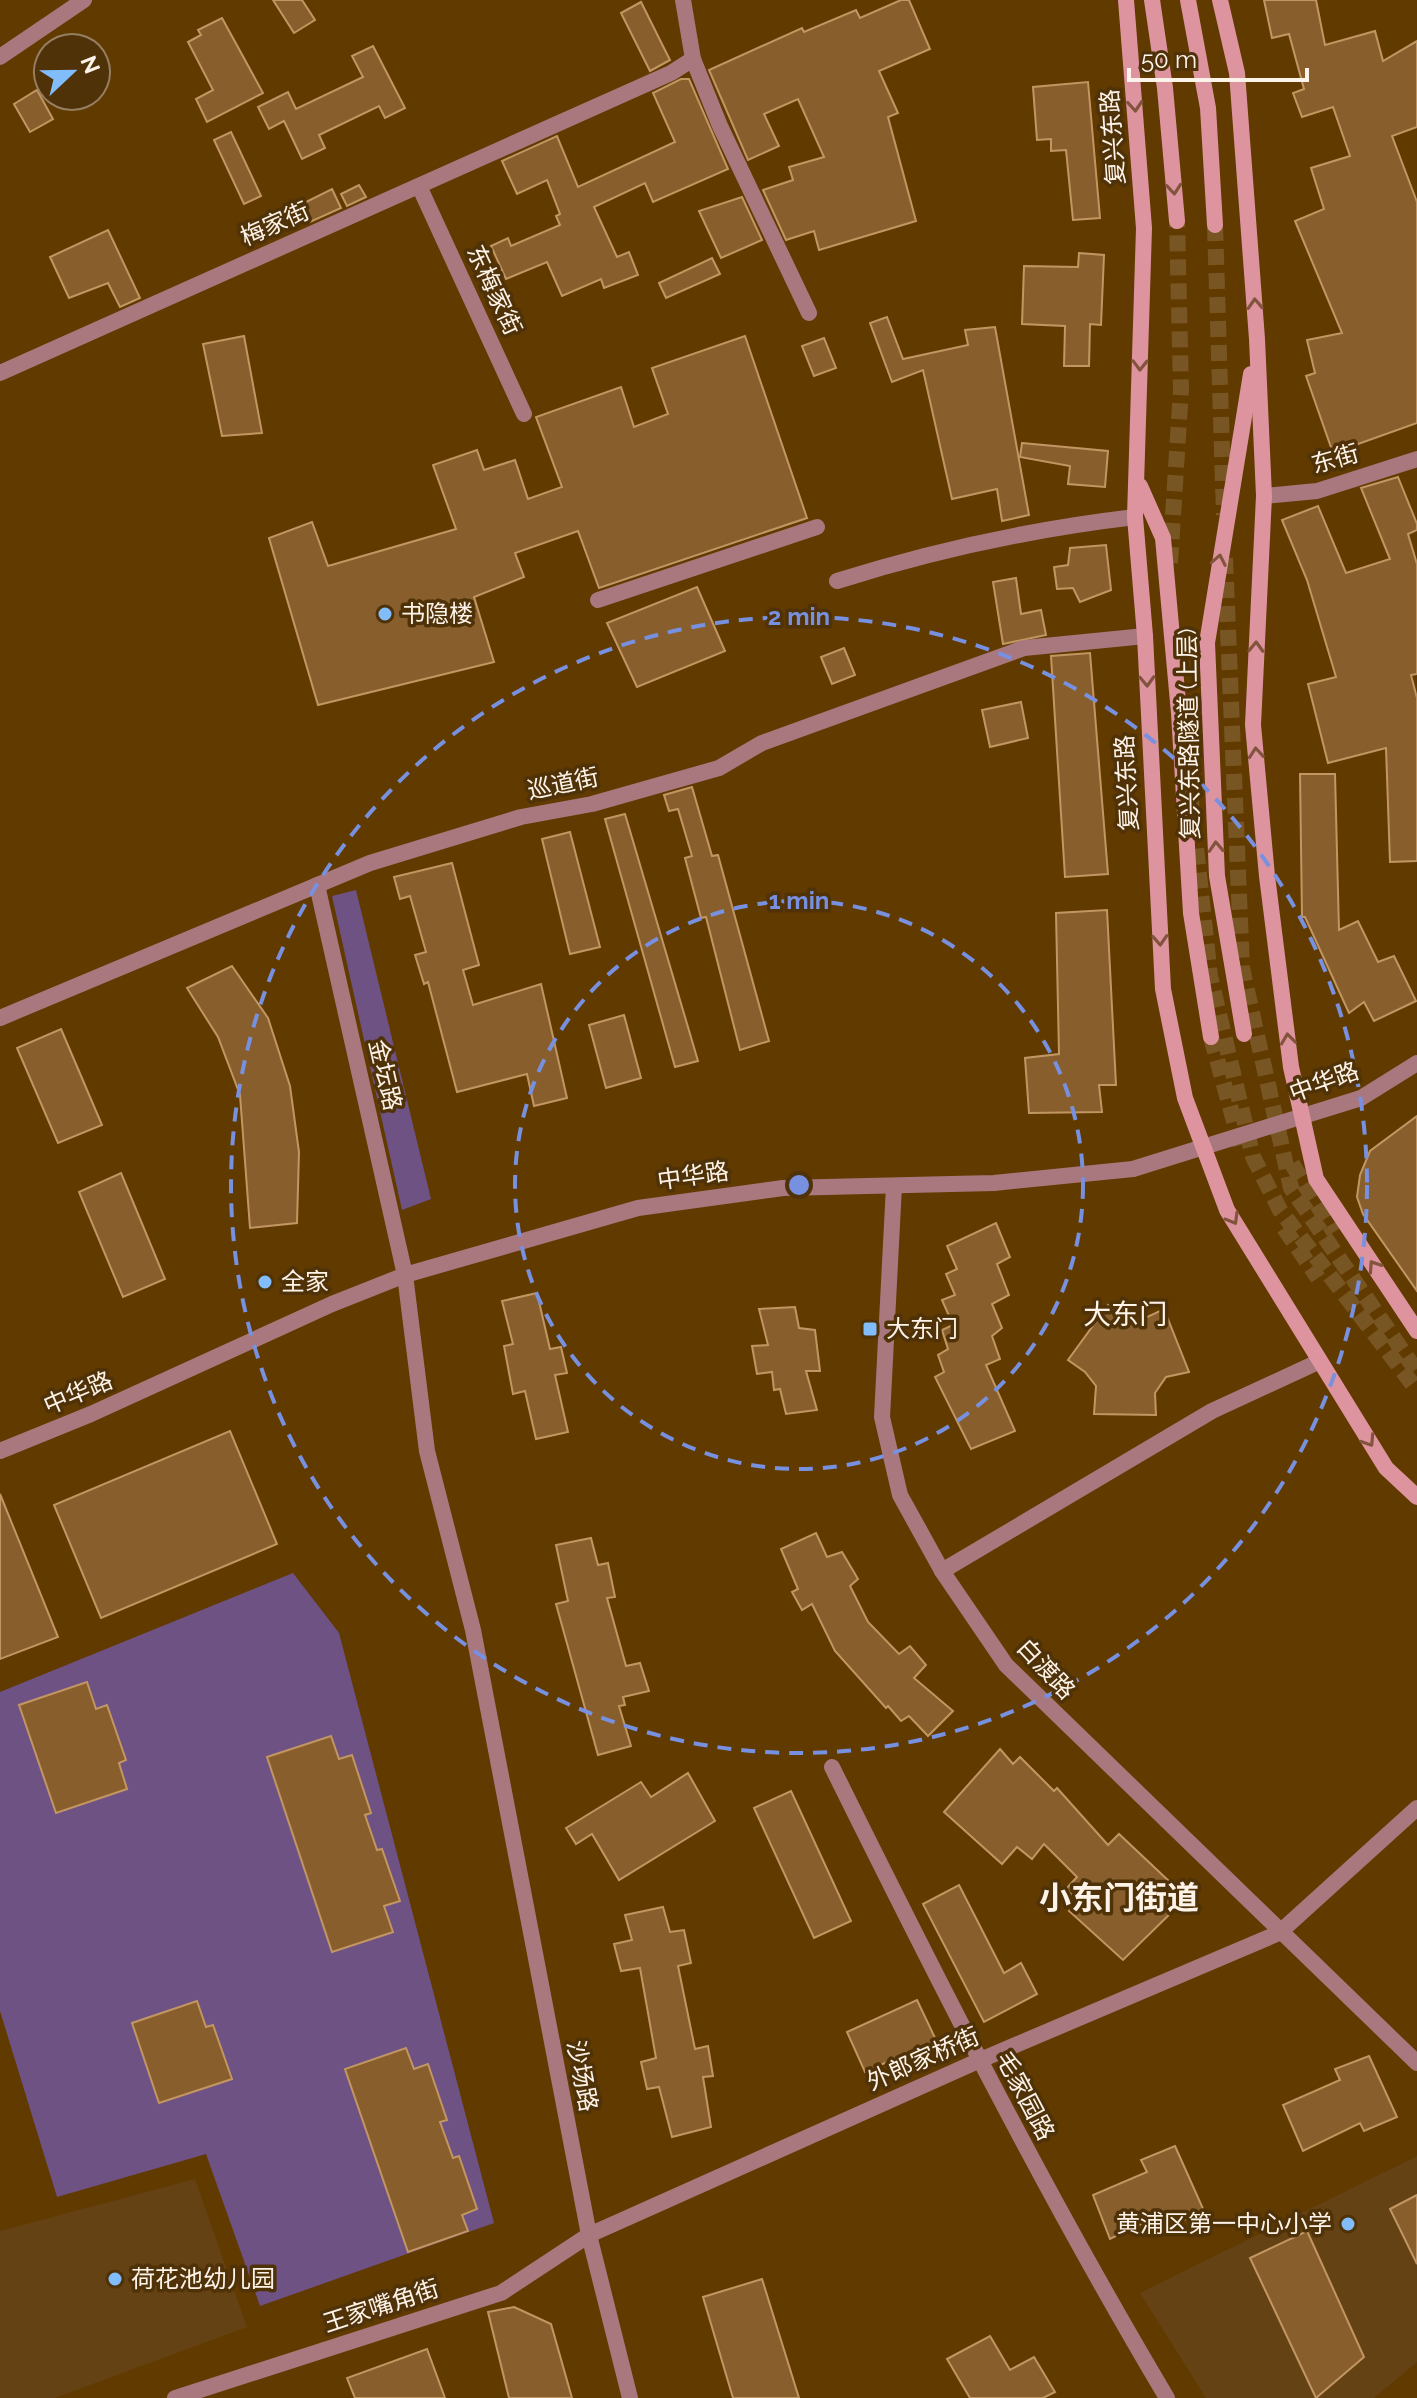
<svg xmlns="http://www.w3.org/2000/svg" width="1417" height="2398" font-family="Raleway,'Noto Sans SC',sans-serif">
	<style>
		.built { fill: #654214 }
		.green { fill: #6f5284 }
		.building { fill: #885f2c; stroke: #c29663; stroke-width: 2 }
		.lines { fill: none; stroke-linecap: round; stroke-linejoin: round }
		.secondary-tunnel { stroke: #785623; stroke-width: 16; stroke-dasharray: 16 8; stroke-linecap: butt }
		.minor { stroke: #a8787e; stroke-width: 16 }
		.tertiary { stroke: #a8787e; stroke-width: 16 }
		.secondary { stroke: #de949f; stroke-width: 16 }
		.oneway { stroke: #82543e }
		.ring { fill: none; stroke: #7790df; stroke-width: 4; stroke-dasharray: 14 10 }
		.poi-dot { fill: #81bdfa; stroke: #503209; stroke-width: 3 }
		.labels { text-anchor: middle; stroke-width: 7; stroke-linejoin: round; paint-order: stroke }
		.street-label { font-size: 24px; fill: #fdf3e9; stroke: #503209 }
		.poi-label { font-size: 24px; fill: #fdf3e9; stroke: #503209; text-anchor: start }
		.quarter-label { font-size: 28px; fill: #fdf3e9; stroke: #503209 }
		.district-label { font-size: 32px; font-weight: bold; fill: #fdf3e9; stroke: #503209 }
		.centre { fill: #7790df; stroke: #503209; stroke-width: 4 }
		.ring-label { font-size: 24px; text-anchor: middle; font-weight: bold; fill: #7790df; stroke: #503209; stroke-width: 7; stroke-linejoin: round; paint-order: stroke }
	</style>
	<rect width="100%" height="100%" fill="#613a00"/>
	<g class="built">
		<polygon points="1417,2156 1417,2362 1374,2398 1206,2398 1140,2293"/>
		<polygon points="195,2179 247,2327 55,2398 0,2398 0,2231"/>
	</g>
	<g class="green">
		<polygon points="356,890 431,1199 402,1210 332,896"/>
		<polygon points="293,1573 339,1633 494,2223 260,2306 206,2154 57,2197 0,2011 0,1692"/>
	</g>
	<g class="building">
		<polygon points="273,0 302,0 315,20 294,33"/>
		<polygon points="901,0 909,0 930,49 879,71 898,113 888,117 916,221 819,250 814,231 786,240 763,190 793,180 789,167 824,157 798,99 764,114 779,146 748,160 709,70 802,28 804,32 856,10 860,18"/>
		<polygon points="1264,0 1316,0 1325,45 1375,31 1383,61 1417,41 1417,127 1392,136 1417,202 1417,423 1333,453 1306,376 1315,373 1307,340 1342,333 1295,221 1324,209 1311,168 1350,156 1333,107 1302,117 1293,93 1304,89 1289,34 1272,38"/>
		<polygon points="641,2 670,60 650,71 621,13"/>
		<polygon points="222,18 263,93 207,122 196,99 213,90 188,42 201,35 198,30"/>
		<polygon points="373,46 405,108 385,118 379,106 319,135 325,148 302,159 284,121 269,129 258,107 288,92 296,109 363,77 352,56"/>
		<polygon points="681,79 689,79 728,169 653,202 645,183 594,207 617,257 629,252 638,275 604,288 601,279 562,296 547,262 506,279 491,246 508,238 511,246 560,225 556,216 560,214 547,180 517,194 502,161 557,136 578,187 675,142 653,93"/>
		<polygon points="1088,82 1100,218 1073,220 1066,150 1051,151 1051,139 1037,140 1033,87"/>
		<polygon points="37,90 53,119 30,132 14,104"/>
		<polygon points="231,132 261,196 244,204 214,140"/>
		<polygon points="359,185 366,197 347,206 341,194"/>
		<polygon points="332,189 341,208 310,222 302,204"/>
		<polygon points="742,197 762,240 721,258 699,211"/>
		<polygon points="108,230 140,298 120,307 108,283 69,298 50,257"/>
		<polygon points="1079,253 1104,255 1101,325 1090,324 1089,366 1064,366 1065,326 1022,324 1024,266 1078,267"/>
		<polygon points="712,258 720,274 666,298 659,283"/>
		<polygon points="887,317 903,359 968,345 965,330 995,327 1029,515 1002,521 997,489 952,499 923,370 892,382 870,323"/>
		<polygon points="244,336 262,433 222,436 203,344"/>
		<polygon points="745,336 807,518 599,588 578,531 515,553 524,577 474,597 494,662 318,705 269,538 312,522 328,566 456,529 433,465 477,450 484,470 515,460 528,499 562,487 536,417 621,387 634,427 668,414 652,368"/>
		<polygon points="824,338 836,368 814,376 802,346"/>
		<polygon points="1022,443 1108,451 1105,487 1068,484 1070,466 1020,457"/>
		<polygon points="1398,477 1417,524 1417,530 1408,534 1417,564 1417,674 1411,675 1417,698 1417,861 1390,862 1386,748 1328,763 1308,684 1336,677 1307,580 1282,520 1318,506 1346,573 1390,559 1361,488"/>
		<polygon points="1106,545 1111,590 1080,602 1073,588 1057,589 1054,567 1068,565 1070,548"/>
		<polygon points="1016,578 1021,614 1041,610 1046,635 1003,644 993,582"/>
		<polygon points="697,587 725,651 637,687 607,623"/>
		<polygon points="844,648 855,675 832,684 821,657"/>
		<polygon points="1090,653 1108,874 1065,877 1051,656"/>
		<polygon points="1021,702 1028,738 990,747 982,710"/>
		<polygon points="1300,774 1335,774 1339,930 1358,921 1378,962 1394,956 1416,1001 1374,1021 1364,1002 1349,1013 1305,917 1302,917"/>
		<polygon points="692,787 712,856 718,855 769,1041 740,1050 706,917 701,918 685,858 692,856 678,809 669,811 664,795"/>
		<polygon points="625,814 698,1061 675,1067 605,819"/>
		<polygon points="570,832 600,947 570,954 542,839"/>
		<polygon points="452,863 479,965 463,970 473,1005 541,984 567,1098 534,1106 527,1074 457,1092 428,982 424,984 415,955 426,952 410,896 400,899 394,877"/>
		<polygon points="1107,910 1116,1085 1099,1085 1102,1112 1029,1113 1025,1058 1059,1054 1056,913"/>
		<polygon points="232,966 268,1018 290,1086 299,1152 297,1223 250,1228 240,1095 218,1037 187,988"/>
		<polygon points="624,1015 641,1078 606,1088 589,1025"/>
		<polygon points="61,1029 102,1125 58,1143 17,1048"/>
		<polygon points="1417,1116 1417,1291 1363,1214 1357,1197 1360,1175 1370,1151"/>
		<polygon points="121,1173 165,1279 123,1297 79,1192"/>
		<polygon points="996,1223 1010,1257 997,1264 1009,1295 992,1304 1002,1328 992,1336 1000,1359 986,1365 1015,1431 971,1449 935,1377 944,1372 938,1355 948,1349 942,1330 953,1325 942,1300 955,1295 946,1274 957,1269 947,1246"/>
		<polygon points="537,1293 550,1349 561,1347 567,1373 555,1375 568,1432 536,1439 525,1391 513,1394 504,1346 513,1344 502,1301"/>
		<polygon points="1108,1305 1122,1319 1141,1320 1164,1309 1189,1372 1166,1377 1155,1393 1156,1415 1094,1414 1096,1386 1085,1372 1068,1360"/>
		<polygon points="795,1307 799,1328 815,1330 820,1371 806,1371 817,1410 786,1414 780,1389 774,1390 772,1372 757,1374 752,1346 768,1345 759,1309"/>
		<polygon points="230,1431 277,1544 101,1618 54,1505"/>
		<polygon points="0,1494 58,1637 0,1659"/>
		<polygon points="816,1533 827,1557 842,1552 858,1579 850,1586 868,1622 899,1654 910,1646 926,1665 914,1678 953,1711 928,1736 909,1716 901,1721 888,1706 886,1708 835,1651 812,1604 802,1610 792,1592 798,1589 781,1549"/>
		<polygon points="591,1538 598,1565 608,1563 615,1597 607,1598 626,1666 640,1663 649,1691 623,1697 625,1705 619,1706 631,1746 598,1755 556,1604 568,1601 556,1545"/>
		<polygon points="87,1682 96,1709 107,1705 126,1760 119,1763 127,1789 56,1813 19,1705"/>
		<polygon points="331,1736 339,1759 352,1755 371,1813 365,1815 377,1850 382,1849 400,1901 384,1906 393,1932 332,1952 267,1757"/>
		<polygon points="1000,1749 1013,1764 1020,1757 1054,1791 1057,1788 1108,1845 1119,1834 1171,1883 1162,1892 1177,1907 1123,1960 1069,1911 1078,1901 1066,1889 1077,1877 1044,1844 1032,1859 1017,1847 1002,1864 944,1812"/>
		<polygon points="688,1773 715,1821 619,1880 592,1834 576,1844 566,1828 641,1782 651,1797"/>
		<polygon points="791,1791 851,1921 814,1938 754,1808"/>
		<polygon points="959,1885 1004,1973 1021,1963 1037,1994 984,2022 923,1904"/>
		<polygon points="663,1907 670,1932 684,1930 691,1963 678,1966 695,2049 708,2046 713,2076 703,2077 711,2127 672,2137 659,2087 647,2089 641,2062 656,2058 640,1968 621,1971 614,1944 632,1940 625,1915"/>
		<polygon points="917,2000 936,2040 865,2072 847,2032"/>
		<polygon points="197,2001 206,2027 213,2025 232,2079 159,2103 132,2023"/>
		<polygon points="406,2048 414,2069 428,2064 447,2120 440,2122 453,2158 459,2156 477,2209 462,2215 468,2231 408,2252 345,2069"/>
		<polygon points="1369,2056 1397,2117 1364,2131 1360,2123 1303,2151 1283,2105 1340,2080 1335,2069"/>
		<polygon points="1175,2146 1204,2211 1167,2228 1162,2214 1110,2239 1093,2195 1147,2172 1141,2160"/>
		<polygon points="1417,2195 1417,2264 1390,2209"/>
		<polygon points="1307,2231 1364,2357 1316,2398 1250,2258"/>
		<polygon points="762,2279 799,2398 733,2398 703,2297"/>
		<polygon points="514,2307 551,2324 572,2398 509,2398 488,2312"/>
		<polygon points="990,2336 1010,2370 1034,2357 1055,2392 1043,2398 970,2398 947,2359"/>
		<polygon points="427,2349 445,2398 355,2398 347,2378"/>
	</g>
	<g class="lines">
		<g class="secondary-tunnel">
			<polyline points="1215,225 1224,515"/>
			<polyline points="1225,558 1242,968 1291,1188 1417,1372"/>
			<polyline points="1170,563 1181,389 1177,221"/>
			<polyline points="1191,801 1210,976 1253,1157 1280,1210 1417,1390"/>
			<polyline points="1211,1037 1241,1147"/>
			<polyline points="1292,1164 1334,1232"/>
			<polyline points="1284,1228 1318,1278"/>
		</g>
		<g class="minor">
			<polyline points="683,0 693,59 720,126 809,313"/>
			<polyline points="0,57 84,0"/>
			<polyline points="419,186 524,414"/>
			<polyline points="0,373 671,73 693,59"/>
			<polyline points="1264,496 1317,491 1417,459"/>
			<path d="M837 581C935 550 1033 529 1135 517"/>
			<polyline points="598,600 817,527"/>
			<polyline points="317,885 405,1275 427,1451 473,1630 589,2235 630,2398"/>
			<polyline points="0,1018 370,863 521,817 592,804 719,768 762,743 1024,648 1145,636"/>
			<polyline points="894,1186 882,1417 900,1495 942,1571 1006,1665 1417,2063"/>
			<polyline points="942,1571 1212,1411 1318,1362"/>
			<path d="M832 1767C938 1981 1045 2193 1167 2398"/>
			<polyline points="175,2398 501,2293 589,2235 978,2061 1279,1933 1417,1808"/>
		</g>
		<polyline class="tertiary" points="0,1451 91,1414 332,1304 405,1275 638,1208 783,1188 994,1183 1133,1169 1361,1098 1417,1063"/>
		<g class="secondary">
			<polyline points="1126,0 1144,228 1135,517 1145,636 1163,989 1185,1098 1227,1210 1386,1468 1417,1497"/>
			<polyline points="1152,0 1165,88 1177,221"/>
			<polyline points="1188,0 1208,108 1215,225"/>
			<polyline points="1220,0 1237,73 1257,339 1264,496 1253,725 1267,876 1291,1067 1316,1179 1417,1331"/>
			<polyline points="1140,486 1163,538 1179,713 1191,913 1211,1037"/>
			<polyline points="1244,1034 1217,876 1207,643 1251,374"/>
		</g>
	</g>
	<defs><path id="oneway-chevron" d="M-2-3.5L2.5 0L-2 3.5" fill="none" stroke-width="1.6" stroke-linecap="round" stroke-linejoin="round" transform="scale(2)"/></defs>
	<g class="oneway">
		<use href="#oneway-chevron" transform="translate(1135 106) rotate(86)"/>
		<use href="#oneway-chevron" transform="translate(1174 189) rotate(85)"/>
		<use href="#oneway-chevron" transform="translate(1255 304) rotate(-93)"/>
		<use href="#oneway-chevron" transform="translate(1140 365) rotate(91)"/>
		<use href="#oneway-chevron" transform="translate(1219 560) rotate(-79)"/>
		<use href="#oneway-chevron" transform="translate(1256 647) rotate(-88)"/>
		<use href="#oneway-chevron" transform="translate(1147 681) rotate(88)"/>
		<use href="#oneway-chevron" transform="translate(1256 753) rotate(-95)"/>
		<use href="#oneway-chevron" transform="translate(1216 847) rotate(-93)"/>
		<use href="#oneway-chevron" transform="translate(1160 940) rotate(87)"/>
		<use href="#oneway-chevron" transform="translate(1288 1039) rotate(-97)"/>
		<use href="#oneway-chevron" transform="translate(1233 1219) rotate(60)"/>
		<use href="#oneway-chevron" transform="translate(1374 1266) rotate(-124)"/>
		<use href="#oneway-chevron" transform="translate(1369 1441) rotate(57)"/>
	</g>
	<g class="ring">
		<circle cx="799" cy="1185" r="284"/>
		<circle cx="799" cy="1185" r="568"/>
	</g>
	<g class="poi-dot">
		<circle cx="385" cy="614" r="8"/>
		<circle cx="265" cy="1282" r="8"/>
		<rect x="862" y="1321" width="16" height="16" rx="4"/>
		<circle cx="1348" cy="2224" r="8"/>
		<circle cx="115" cy="2279" r="8"/>
	</g>
	<g class="labels">
		<g class="street-label">
			<text transform="translate(1113 137) rotate(-94)" y="8">复兴东路</text>
			<text transform="translate(275 224) rotate(-24)" y="8">梅家街</text>
			<text transform="translate(494 290) rotate(65)" y="8">东梅家街</text>
			<text transform="translate(1335 459) rotate(-16)" y="8">东街</text>
			<text transform="translate(1189 734) rotate(-91)" y="8">复兴东路隧道 (上层)</text>
			<text transform="translate(1127 783) rotate(-93)" y="8">复兴东路</text>
			<text transform="translate(563 784) rotate(-12)" y="8">巡道街</text>
			<text transform="translate(385 1075) rotate(77)" y="8">金坛路</text>
			<text transform="translate(1324 1082) rotate(-20)" y="8">中华路</text>
			<text transform="translate(693 1176) rotate(-8)" y="8">中华路</text>
			<text transform="translate(78 1393) rotate(-23)" y="8">中华路</text>
			<text transform="translate(1046 1669) rotate(47)" y="8">白渡路</text>
			<text transform="translate(923 2059) rotate(-24)" y="8">外郎家桥街</text>
			<text transform="translate(582 2076) rotate(79)" y="8">沙场路</text>
			<text transform="translate(1025 2096) rotate(62)" y="8">毛家园路</text>
			<text transform="translate(381 2306) rotate(-18)" y="8">王家嘴角街</text>
		</g>
		<g class="poi-label">
			<text x="401" y="622">书隐楼</text>
			<text x="281" y="1290">全家</text>
			<text x="886" y="1337">大东门</text>
			<text x="1332" y="2232" text-anchor="end">黄浦区第一中心小学</text>
			<text x="131" y="2287">荷花池幼儿园</text>
		</g>
		<g class="quarter-label">
			<text x="1125" y="1324">大东门</text>
		</g>
		<g class="district-label">
			<text x="1119" y="1909">小东门街道</text>
		</g>
	</g>
	<circle cx="799" cy="1185" r="12" class="centre"/>
	<g class="ring-label">
		<text x="799" y="625">2 min</text>
		<text x="799" y="909">1 min</text>
	</g>
	<g transform="translate(72 72) rotate(68)"><circle r="38" fill="#503209" stroke="#957f63" stroke-width="2"/>
	<path d="M0-6L14 30L0 20L-14 30Z" fill="#81bdfa"/>
	<text y="-12" font-size="22" font-weight="bold" text-anchor="middle" fill="#fdf3e9">N</text>
	</g>
	<path d="M1129 68v12h178v-12" fill="none" stroke="#fdf3e9" stroke-width="4"/>
	<text x="1141" y="68" font-size="24" fill="#fdf3e9" stroke="#503209" stroke-width="6" paint-order="stroke">50 m</text>
</svg>
